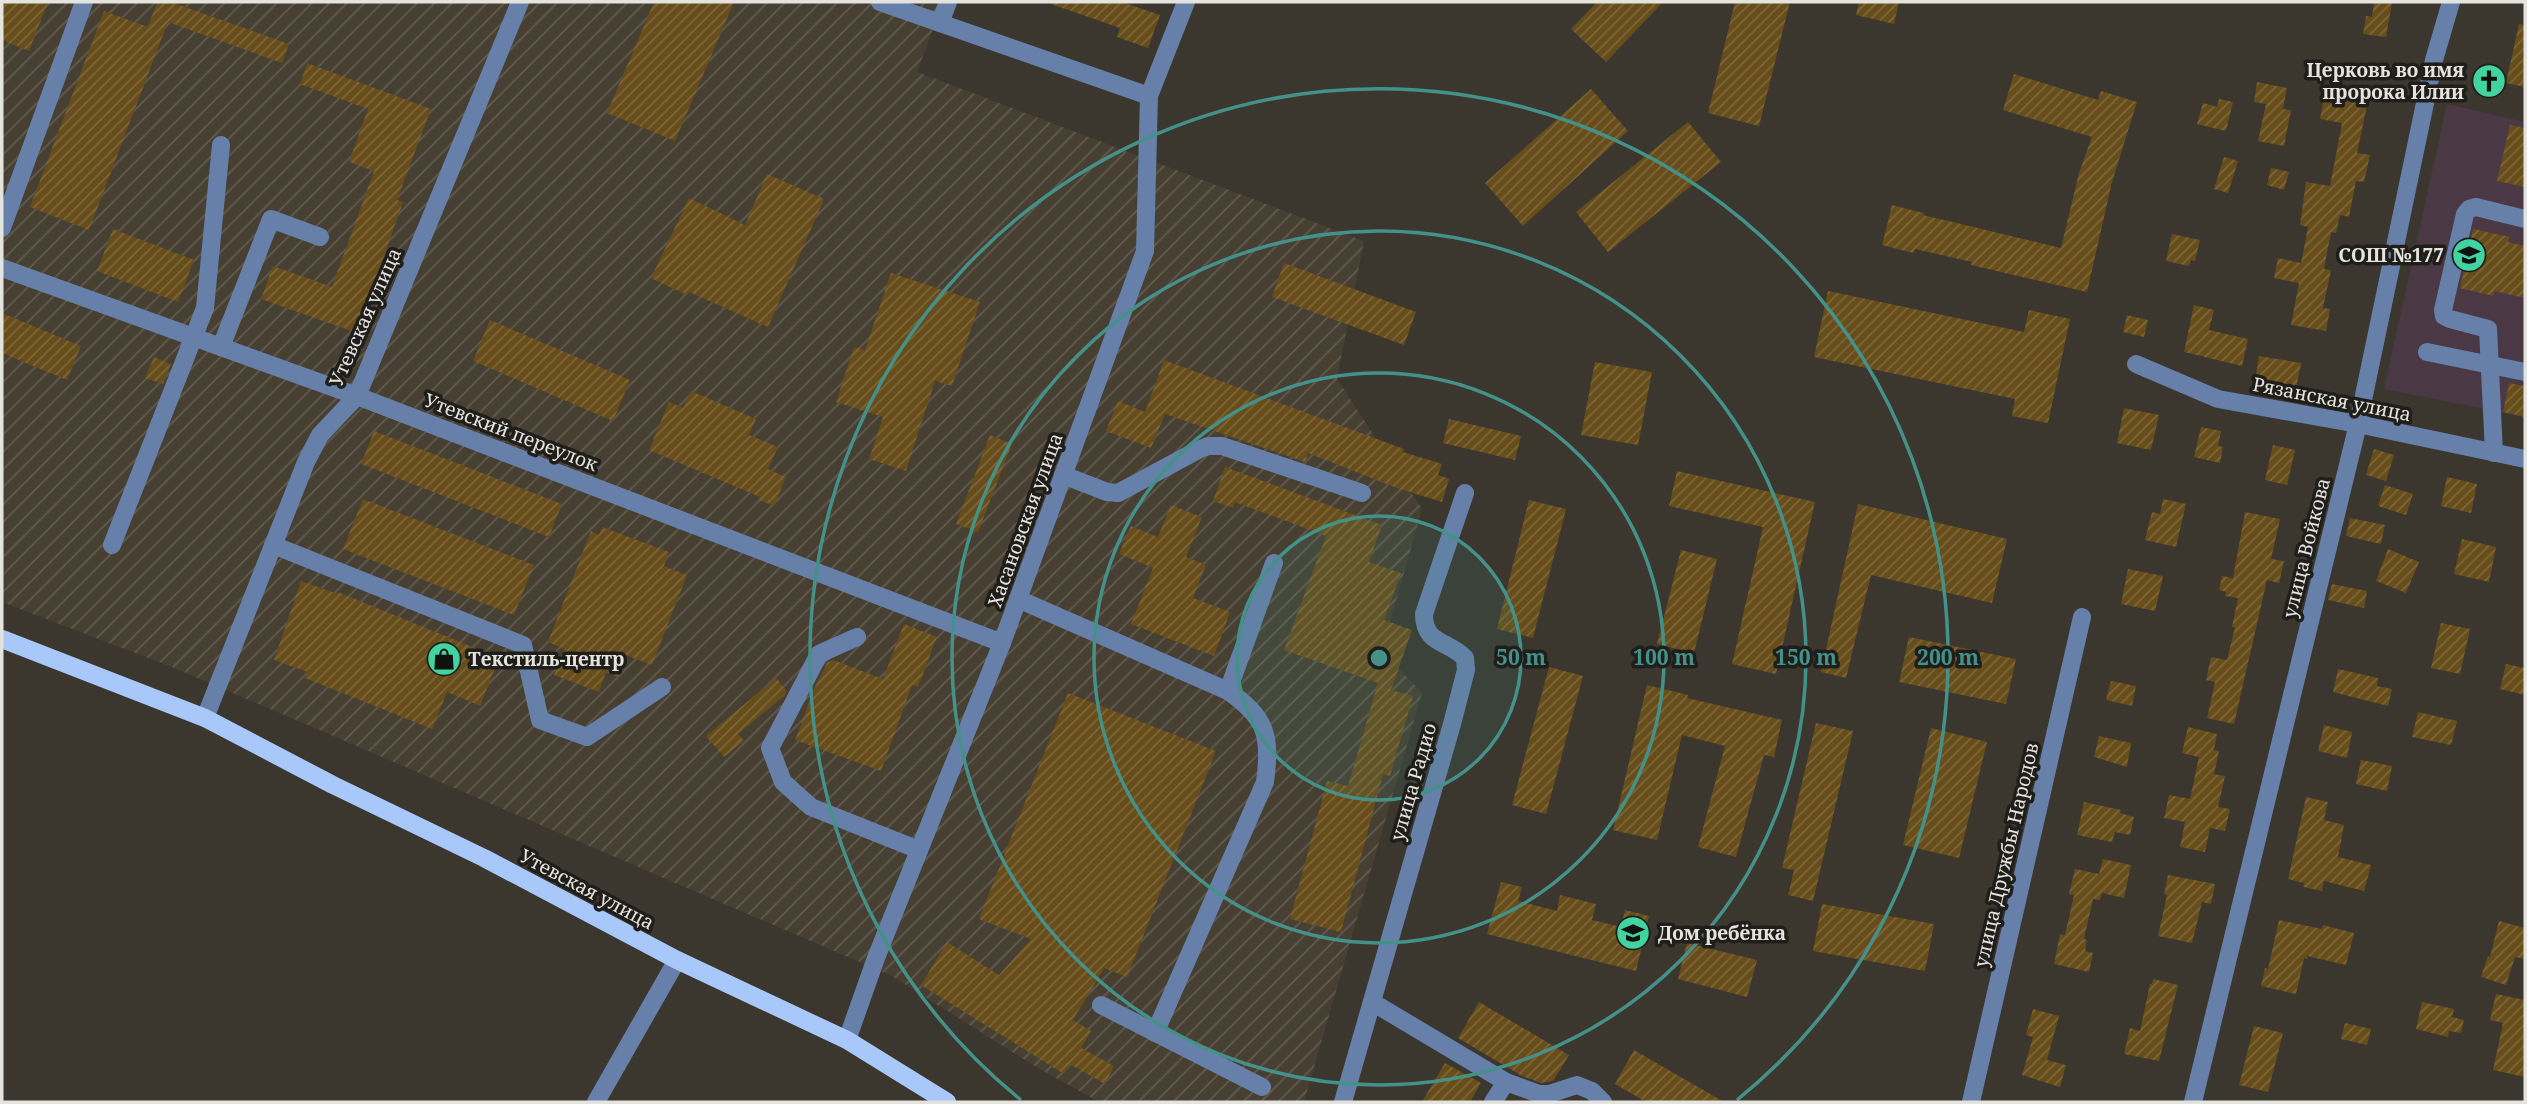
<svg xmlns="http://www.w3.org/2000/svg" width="2527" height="1104" font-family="'Noto Serif',serif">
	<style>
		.industrial { fill: url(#industrial-furrows) }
		.education { fill: #4a3944 }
		.building { fill: url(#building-hatch) }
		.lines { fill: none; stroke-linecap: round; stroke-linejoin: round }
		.minor { stroke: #6780a9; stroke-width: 18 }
		.major { stroke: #a9c8fa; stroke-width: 18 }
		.ring { fill: none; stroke: #44918a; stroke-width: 3.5 }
		.labels { text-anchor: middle; stroke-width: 7; stroke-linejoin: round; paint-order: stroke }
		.poi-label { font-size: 19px; font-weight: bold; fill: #e5e3de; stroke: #201e1b; text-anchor: end }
		.street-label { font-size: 19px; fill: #e5e3de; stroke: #201e1b }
		.centre { fill: #44918a; stroke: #201e1b; stroke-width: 3.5 }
		.ring-label { font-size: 21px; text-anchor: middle; font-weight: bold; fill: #44918a; stroke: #201e1b; stroke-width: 7; stroke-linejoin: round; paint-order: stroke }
	</style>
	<defs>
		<pattern id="industrial-furrows" width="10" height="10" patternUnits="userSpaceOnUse" patternTransform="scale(1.75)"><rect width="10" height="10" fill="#463f32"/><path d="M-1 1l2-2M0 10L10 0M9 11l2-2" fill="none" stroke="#615b4f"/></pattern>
		<pattern id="building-hatch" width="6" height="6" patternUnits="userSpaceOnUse" patternTransform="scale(1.75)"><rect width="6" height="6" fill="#664d1a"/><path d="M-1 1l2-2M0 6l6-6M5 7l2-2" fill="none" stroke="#7c663b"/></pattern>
	</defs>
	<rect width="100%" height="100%" fill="#3b372f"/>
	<polygon class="industrial" points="2,2 943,2 917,72 1364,241 1337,379 1422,509 1382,651 1422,693 1304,1102 1099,1102 1038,1068 890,975 177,669 2,602"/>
	<polygon class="education" points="2447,104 2525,122 2525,417 2384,389"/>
	<g class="building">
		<polygon points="2,2 48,2 29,51 2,40"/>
		<polygon points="157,2 171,2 289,44 282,63 168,22 89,230 30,207 104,11 148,27"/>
		<polygon points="654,2 734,2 675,141 607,113"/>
		<polygon points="1051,2 1122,2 1160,15 1148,48 1117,37 1120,28 1051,4"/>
		<polygon points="1597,2 1663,2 1606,62 1571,29"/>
		<polygon points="1735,2 1790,2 1759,126 1708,113"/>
		<polygon points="1859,2 1899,2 1894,24 1856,15"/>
		<polygon points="2374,2 2392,2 2386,37 2363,34 2366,16 2372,17"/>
		<polygon points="2519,24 2525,25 2525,87 2506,83"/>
		<polygon points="307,63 431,109 397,200 403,202 357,333 261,299 273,266 332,287 374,171 349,162 368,109 300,84"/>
		<polygon points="2014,74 2098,100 2101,91 2137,102 2112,182 2087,292 1971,265 1972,262 1915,249 1913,253 1882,245 1892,205 1924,213 1923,215 2061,248 2079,173 2092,137 2003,110"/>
		<polygon points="2257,82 2287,88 2283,109 2291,110 2284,146 2258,141 2266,104 2254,102"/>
		<polygon points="2326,87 2369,96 2357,153 2370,155 2364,182 2356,181 2349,217 2340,215 2336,233 2331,232 2324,269 2331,270 2323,308 2330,309 2326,331 2291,325 2299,283 2274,278 2278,258 2301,263 2308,227 2300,225 2306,182 2330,186 2342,123 2320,119"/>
		<polygon points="1591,89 1628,131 1523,226 1485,183"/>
		<polygon points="2219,99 2233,102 2226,131 2197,124 2203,103 2217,107"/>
		<polygon points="1688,122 1721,162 1608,252 1576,212"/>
		<polygon points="2510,125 2525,128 2525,187 2497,181"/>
		<polygon points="2224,157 2238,161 2228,193 2214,189"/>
		<polygon points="2271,168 2289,172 2284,190 2267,185"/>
		<polygon points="767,174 824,199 768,327 689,292 687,295 651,278 689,198 745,225"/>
		<polygon points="113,229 194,260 178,302 97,271"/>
		<polygon points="2473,229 2510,237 2508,242 2525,246 2525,298 2494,291 2493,296 2460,288"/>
		<polygon points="2172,234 2200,240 2195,261 2191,260 2189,266 2166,261"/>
		<polygon points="1284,263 1416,312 1404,345 1272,297"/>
		<polygon points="891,273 980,302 952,386 935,381 906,471 869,459 883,417 836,402 854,347 865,350"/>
		<polygon points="1828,291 2024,332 2029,310 2070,319 2048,423 2012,416 2015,399 1814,357"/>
		<polygon points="2194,305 2214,310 2209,330 2248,339 2242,366 2184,352"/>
		<polygon points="2,313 81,346 67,380 2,353"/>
		<polygon points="2127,315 2148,320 2144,337 2123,332"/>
		<polygon points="490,320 630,380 613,421 473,361"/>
		<polygon points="2259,356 2301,363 2296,389 2255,381"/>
		<polygon points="154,357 171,364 163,384 145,378"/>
		<polygon points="1164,360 1404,449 1403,452 1442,464 1438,475 1449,479 1442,502 1397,488 1308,453 1305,462 1165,414 1151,448 1106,431 1118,401 1145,412"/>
		<polygon points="1595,362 1652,372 1638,445 1581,435"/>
		<polygon points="2509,383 2525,386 2525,417 2503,412"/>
		<polygon points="691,391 756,419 749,435 778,447 768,469 786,477 774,506 759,500 760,497 649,450 669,402 683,408"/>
		<polygon points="2124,408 2159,415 2151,450 2117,443"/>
		<polygon points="1449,419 1521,436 1515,460 1443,443"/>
		<polygon points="2201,427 2221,431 2218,446 2223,447 2220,463 2194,457"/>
		<polygon points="374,431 562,504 549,537 361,464"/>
		<polygon points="990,435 1012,444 978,532 956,524"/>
		<polygon points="2273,445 2295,450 2287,485 2265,480"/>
		<polygon points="2374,449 2394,455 2386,481 2366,475"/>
		<polygon points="1225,467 1382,525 1369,562 1401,573 1384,620 1412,630 1391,690 1413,696 1390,776 1383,774 1341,932 1290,919 1327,781 1348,786 1378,683 1284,650 1326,536 1235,502 1233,508 1213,501"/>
		<polygon points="1677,471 1815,502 1776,674 1732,664 1763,527 1669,506"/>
		<polygon points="2447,477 2477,484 2471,513 2441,506"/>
		<polygon points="2385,485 2413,494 2406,515 2378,506"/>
		<polygon points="363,499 534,565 514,615 343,549"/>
		<polygon points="2163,499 2186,504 2176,547 2145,540 2152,512 2160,514"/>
		<polygon points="1529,500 1566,509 1533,638 1497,629"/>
		<polygon points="1858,504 2007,539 1992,603 1871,575 1846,678 1821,672"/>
		<polygon points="1171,505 1202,517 1186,557 1206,565 1193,598 1230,612 1214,656 1131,624 1153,568 1119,554 1131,526 1158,537"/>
		<polygon points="2245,512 2280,519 2271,559 2284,561 2279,583 2267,580 2234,724 2207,718 2215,682 2206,680 2211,657 2227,660 2235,627 2232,627 2238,598 2225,596 2226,592 2219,590 2222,576 2233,578"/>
		<polygon points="2350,518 2385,525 2381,544 2346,536"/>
		<polygon points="602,527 669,552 664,566 687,575 652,665 626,655 618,677 606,672 599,692 554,675 564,649 548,642 591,531 599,535"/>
		<polygon points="2462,539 2496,547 2489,582 2454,574"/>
		<polygon points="2388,549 2419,562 2406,593 2376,581"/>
		<polygon points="1681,550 1717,559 1694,653 1657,644"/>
		<polygon points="2128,569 2163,576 2155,611 2121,604"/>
		<polygon points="301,581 338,594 338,592 499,658 480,706 447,692 432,729 305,678 307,672 274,660"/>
		<polygon points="2332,584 2367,591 2364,608 2328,600"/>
		<polygon points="2441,623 2470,629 2460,674 2431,668"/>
		<polygon points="904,624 937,637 918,687 912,685 881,771 795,740 815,687 827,663 833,660 883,679"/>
		<polygon points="1909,637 2016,659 2006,704 1899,682"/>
		<polygon points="2506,664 2525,668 2525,695 2500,689"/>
		<polygon points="1549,667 1583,676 1546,814 1512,805"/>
		<polygon points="2338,669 2378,678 2377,686 2392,689 2388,706 2333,692"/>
		<polygon points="776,678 787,691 784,696 738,734 744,741 724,757 706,736"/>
		<polygon points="2111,681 2136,686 2132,706 2106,700"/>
		<polygon points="1647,685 1688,695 1687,698 1782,720 1774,757 1764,755 1736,857 1698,847 1725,746 1682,735 1657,840 1613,830"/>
		<polygon points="1068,693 1216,751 1127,977 1104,968 1073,1020 1091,1031 1081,1048 1114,1066 1105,1084 1070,1064 1064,1074 921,985 947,942 999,975 1031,939 979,919"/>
		<polygon points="2418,712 2457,721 2451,745 2412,737"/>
		<polygon points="1816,723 1853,731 1813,901 1788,895 1794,870 1782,868"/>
		<polygon points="2324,725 2352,732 2347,758 2318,751"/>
		<polygon points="2188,727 2217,734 2214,750 2219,751 2214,774 2225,776 2218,807 2230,809 2225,831 2210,828 2205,852 2180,847 2185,822 2164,818 2169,795 2190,799 2199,757 2182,753"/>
		<polygon points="1931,728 1987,742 1959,858 1903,845"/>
		<polygon points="2099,736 2131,743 2127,767 2094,757"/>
		<polygon points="2361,760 2392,766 2387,791 2356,784"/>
		<polygon points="2306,797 2328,802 2324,820 2344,825 2338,857 2371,865 2364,891 2324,881 2322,891 2303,887 2304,883 2288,879"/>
		<polygon points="2084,802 2121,810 2120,813 2134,817 2130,835 2115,832 2112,842 2077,835"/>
		<polygon points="2103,859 2131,865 2124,898 2102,893 2100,900 2093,899 2084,939 2087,940 2085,951 2093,953 2089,972 2054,964 2060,934 2065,935 2074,895 2069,894 2075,869 2099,874"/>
		<polygon points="2168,875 2215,884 2211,904 2202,902 2192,943 2158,936 2167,895 2164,894"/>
		<polygon points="1501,882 1522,887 1518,901 1557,911 1560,895 1596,904 1592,920 1621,927 1625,910 1649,916 1636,971 1487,934"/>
		<polygon points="1822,904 1934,924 1925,971 1813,951"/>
		<polygon points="2279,920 2322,929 2323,925 2354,933 2346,965 2307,956 2307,959 2304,958 2296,994 2261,986 2265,968 2268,969"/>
		<polygon points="2499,921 2525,928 2525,959 2515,957 2506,985 2481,977 2488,956 2490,957"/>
		<polygon points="1687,943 1757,960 1747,997 1678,979"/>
		<polygon points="2153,979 2178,985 2159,1061 2124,1054 2130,1028 2140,1031 2150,984 2152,984"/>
		<polygon points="2496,994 2525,1000 2525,1077 2493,1070 2503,1023 2490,1020"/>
		<polygon points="1479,1002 1569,1055 1553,1081 1541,1083 1522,1076 1458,1038"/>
		<polygon points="2422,1002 2454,1009 2452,1017 2464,1020 2461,1033 2449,1031 2448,1037 2416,1029"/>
		<polygon points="2033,1009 2059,1016 2047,1060 2066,1065 2060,1087 2022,1075 2033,1037 2026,1035"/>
		<polygon points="2345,1023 2371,1029 2367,1045 2341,1039"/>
		<polygon points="2254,1026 2283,1033 2268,1092 2239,1085"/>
		<polygon points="1634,1050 1724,1102 1646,1102 1615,1084"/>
		<polygon points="1445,1063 1481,1083 1470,1102 1422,1102"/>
	</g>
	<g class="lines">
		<g class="minor">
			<polyline points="880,2 1149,96"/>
			<polyline points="940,23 948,2"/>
			<polyline points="2,228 84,2"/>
			<polyline points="2,268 357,396 1002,643"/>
			<polyline points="221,347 271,219 320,237"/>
			<polyline points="2427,352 2525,372"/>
			<polyline points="2136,364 2218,399 2358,424 2525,459"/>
			<polyline points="2494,453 2488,329 2450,319 2444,316 2443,310 2465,214 2469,209 2476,207 2525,219"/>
			<polyline points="1063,475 1107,492 1118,493 1198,450 1208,446 1222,446 1362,493"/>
			<polyline points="112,545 205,308 221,145"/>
			<polyline points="273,545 523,645 540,720 587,737 662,687"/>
			<path d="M1018 599 1228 691C1267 718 1271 736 1265 782L1155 1033"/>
			<polyline points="857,637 819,654 770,748 783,782 811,807 919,850"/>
			<polyline points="1228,691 1274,563"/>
			<polyline points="205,718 306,462 320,435 357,396 520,2"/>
			<polyline points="1372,1002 1506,1082 1493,1102"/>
			<polyline points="1101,1005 1262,1087"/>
			<polyline points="847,1040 876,958 1002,643 1145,251 1149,96 1186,2"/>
			<polyline points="1506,1082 1539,1094 1549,1094 1577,1085 1592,1091 1603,1102"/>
			<polyline points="596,1102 677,960"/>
			<path d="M1343 1102 1452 724 1466 670 1465 658C1448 640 1424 645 1424 614L1465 493"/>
			<polyline points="1971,1102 2082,617"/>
			<polyline points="2193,1102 2358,424 2434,60 2451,2"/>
		</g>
		<polyline class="major" points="2,639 205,718 333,785 484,858 677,960 847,1040 947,1102"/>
	</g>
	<circle cx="1379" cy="658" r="142" fill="#44918a" fill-opacity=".12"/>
	<g class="ring">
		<circle cx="1379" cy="658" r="142"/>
		<circle cx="1379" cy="658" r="285"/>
		<circle cx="1379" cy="658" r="427"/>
		<path d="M1021 1100A569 569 0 1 1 1737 1100"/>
	</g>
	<defs>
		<g id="church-disc" transform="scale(1.75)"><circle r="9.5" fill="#41d4a1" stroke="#201e1b"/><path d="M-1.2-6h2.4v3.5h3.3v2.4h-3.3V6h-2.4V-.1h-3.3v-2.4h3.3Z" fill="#111"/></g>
		<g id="school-disc" transform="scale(1.75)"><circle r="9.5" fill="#41d4a1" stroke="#201e1b"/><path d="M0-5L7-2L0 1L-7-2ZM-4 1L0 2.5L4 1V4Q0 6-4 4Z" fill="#111"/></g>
		<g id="shop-disc" transform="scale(1.75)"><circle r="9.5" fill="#41d4a1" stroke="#201e1b"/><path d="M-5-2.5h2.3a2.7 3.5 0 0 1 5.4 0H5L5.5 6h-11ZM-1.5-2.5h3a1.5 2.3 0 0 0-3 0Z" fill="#111"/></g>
	</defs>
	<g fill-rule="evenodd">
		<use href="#church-disc" x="2489" y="81"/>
		<use href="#school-disc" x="2469" y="255"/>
		<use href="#shop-disc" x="444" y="659"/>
		<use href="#school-disc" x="1633" y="933"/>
	</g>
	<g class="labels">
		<g class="poi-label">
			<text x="2464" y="77">Церковь во имя<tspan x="2464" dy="22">пророка Илии</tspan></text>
			<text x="2444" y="262">СОШ №177</text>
			<text x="468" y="666" text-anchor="start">Текстиль-центр</text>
			<text x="1658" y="940" text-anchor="start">Дом ребёнка</text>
		</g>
		<g class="street-label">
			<text transform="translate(365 317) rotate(-66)" y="7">Утевская улица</text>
			<text transform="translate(2332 399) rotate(11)" y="7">Рязанская улица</text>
			<text transform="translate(511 432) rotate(21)" y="7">Утевский переулок</text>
			<text transform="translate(1025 520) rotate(-70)" y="7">Хасановская улица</text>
			<text transform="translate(2306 548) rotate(-76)" y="7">улица Войкова</text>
			<text transform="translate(1413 782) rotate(-74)" y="7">улица Радио</text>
			<text transform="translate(2006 855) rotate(-77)" y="7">улица Дружбы Народов</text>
			<text transform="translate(587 889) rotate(28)" y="7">Утевская улица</text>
		</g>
	</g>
	<circle cx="1379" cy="658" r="10" class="centre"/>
	<g class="ring-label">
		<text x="1521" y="665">50 m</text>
		<text x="1664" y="665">100 m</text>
		<text x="1806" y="665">150 m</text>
		<text x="1948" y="665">200 m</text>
	</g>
	<rect width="2527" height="1104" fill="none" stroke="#e5e3de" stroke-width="7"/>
</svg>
